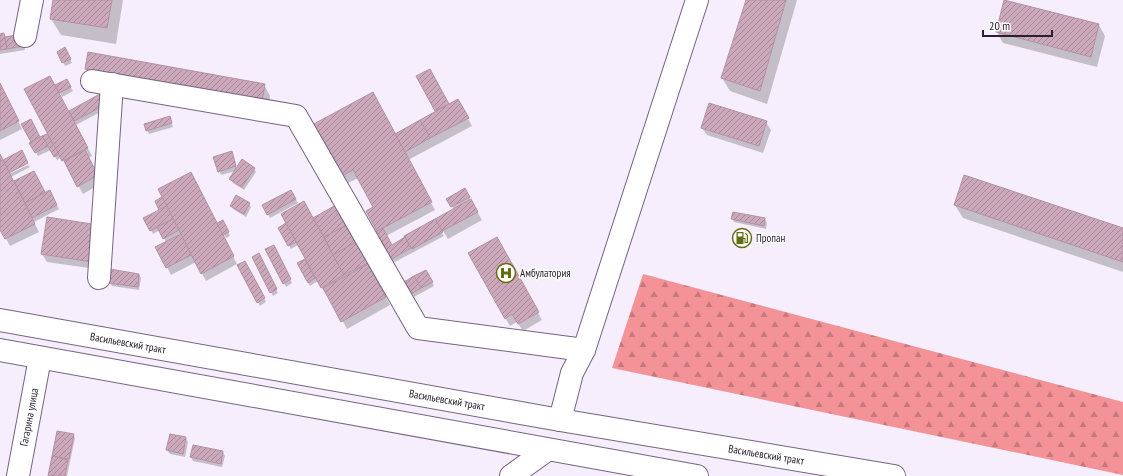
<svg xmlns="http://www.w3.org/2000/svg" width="1123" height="476" font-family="'PT Sans Narrow',sans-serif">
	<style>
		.forest { fill: url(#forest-firs) }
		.shadow { fill: #0003 }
		.building { fill: url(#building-hatch); stroke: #b491a4 }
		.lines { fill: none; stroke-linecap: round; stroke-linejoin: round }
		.street-casing { stroke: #756481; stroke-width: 24 }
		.primary-casing { stroke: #756481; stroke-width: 24 }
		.street { stroke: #fff; stroke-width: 22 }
		.primary { stroke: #fff; stroke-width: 22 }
		.labels { text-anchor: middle; stroke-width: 3; stroke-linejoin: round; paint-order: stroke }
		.poi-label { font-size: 11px; fill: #28212d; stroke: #fff; text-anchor: start }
		.street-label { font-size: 11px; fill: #28212d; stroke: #fff }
	</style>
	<defs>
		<pattern id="forest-firs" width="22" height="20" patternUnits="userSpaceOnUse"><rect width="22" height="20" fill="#f49397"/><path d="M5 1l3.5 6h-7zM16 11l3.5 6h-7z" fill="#c6787c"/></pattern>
		<pattern id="building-hatch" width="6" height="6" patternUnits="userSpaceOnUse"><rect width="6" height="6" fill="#cca8bb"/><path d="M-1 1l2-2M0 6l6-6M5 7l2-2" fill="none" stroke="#a68898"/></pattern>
	</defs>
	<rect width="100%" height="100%" fill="#f6eefc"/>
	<polygon class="forest" points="643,274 1123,402 1123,475 612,368"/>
	<g class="shadow">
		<polygon points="54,0 123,0 116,44 61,35 51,19"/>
		<polygon points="747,0 797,0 767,104 730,91 722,78"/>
		<polygon points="1099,25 1105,36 1097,67 1003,43 997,32"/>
		<polygon points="4,34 6,38 23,39 25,50 0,54 0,35"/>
		<polygon points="58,52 67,52 72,63 65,66"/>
		<polygon points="89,53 264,85 270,96 268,112 92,80 86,69"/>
		<polygon points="429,70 449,105 458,100 472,126 408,160 435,210 386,236 391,246 454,210 448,199 465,190 482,220 448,239 443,231 441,232 444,236 391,264 378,232 367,211 374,208 358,178 346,184 341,177 394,135 437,112 418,76"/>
		<polygon points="66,80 73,91 62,97 59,90 57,91 69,112 99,96 106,109 76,125 92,156 88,158 102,183 83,194 62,157 57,160 51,150 38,156 31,144 32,142 30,121 40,139 55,149 55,86"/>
		<polygon points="0,85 22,129 0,140"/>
		<polygon points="170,117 173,127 149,134 147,130"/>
		<polygon points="766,122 771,130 763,153 707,135 702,128"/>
		<polygon points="0,155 9,174 28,165 30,167 11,177 14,182 34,172 45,194 49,191 59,209 34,222 39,232 10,246 0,228"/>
		<polygon points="233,156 237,169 254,168 256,172 244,190 233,183 231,179 236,171 221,175 215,158"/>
		<polygon points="291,191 298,203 270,218 264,206"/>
		<polygon points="249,204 251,207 246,217 233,209 231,206"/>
		<polygon points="955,205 1123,229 1123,272 963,218"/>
		<polygon points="161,210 217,224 222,221 230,236 226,238 224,234 222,235 237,264 206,281 196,262 171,275 167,267 166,242 160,230 153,234 145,218"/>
		<polygon points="732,218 765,219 767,223 766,229 734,222"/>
		<polygon points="313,219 350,233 390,305 347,329 328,294 326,295 318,281 310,286 298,263 308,266 309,265 298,245 291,249 279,228"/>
		<polygon points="97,226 96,269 47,262 42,254"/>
		<polygon points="497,238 542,320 523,331 517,322 510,326 469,254"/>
		<polygon points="273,246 292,283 286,287 267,250"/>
		<polygon points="258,255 278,293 273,296 253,258"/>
		<polygon points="245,262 266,302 260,306 239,265"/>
		<polygon points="426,271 434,286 414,297 405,282"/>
		<polygon points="139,274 141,278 139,290 112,286 110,283"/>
		<polygon points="58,432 73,435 75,438 67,476 49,476"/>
		<polygon points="186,438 188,442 185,457 170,454 167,450"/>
		<polygon points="223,452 225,456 222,467 193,461 191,457"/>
	</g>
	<g class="building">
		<polygon points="53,0 112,0 107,28 50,19"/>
		<polygon points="746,0 786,0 760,91 721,78"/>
		<polygon points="1004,0 1099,24 1091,57 996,32"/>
		<polygon points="4,33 7,49 0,50 0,34"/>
		<polygon points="22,34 23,46 7,49 5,37"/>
		<polygon points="65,47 71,59 62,63 57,52"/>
		<polygon points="88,52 265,84 262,102 85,69"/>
		<polygon points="430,69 449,104 435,111 416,76"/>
		<polygon points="50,76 88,148 62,161 24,89"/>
		<polygon points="67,79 71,87 59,93 55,85"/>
		<polygon points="0,83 19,121 0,131"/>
		<polygon points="373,92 432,202 377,231 366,211 373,207 353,170 340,177 312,125"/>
		<polygon points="100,94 105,105 74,121 69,111"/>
		<polygon points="458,99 469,118 430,138 420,120"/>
		<polygon points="709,103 767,121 759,146 701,128"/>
		<polygon points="170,116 172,123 146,131 144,124"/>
		<polygon points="31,119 40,137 31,142 21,124"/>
		<polygon points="420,120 430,138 405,152 395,134"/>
		<polygon points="47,134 59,154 54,157 42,136"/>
		<polygon points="42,136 48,146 35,153 29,143"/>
		<polygon points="22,150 28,163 9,173 3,160"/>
		<polygon points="85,150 98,175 77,187 64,161"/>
		<polygon points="232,151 236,166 218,172 213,157"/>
		<polygon points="0,154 35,224 5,239 0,230"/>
		<polygon points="242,159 255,168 242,187 229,179"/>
		<polygon points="34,171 45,192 25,203 14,181"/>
		<polygon points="191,172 234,256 201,274 158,189"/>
		<polygon points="964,175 1123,228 1123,262 954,205"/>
		<polygon points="465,188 470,197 451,207 446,199"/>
		<polygon points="50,190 57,205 32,218 25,203"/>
		<polygon points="291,190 296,199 267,215 262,205"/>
		<polygon points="236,195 250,203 244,214 230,206"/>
		<polygon points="162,197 167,206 159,210 155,201"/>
		<polygon points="471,199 478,212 442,231 435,219"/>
		<polygon points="304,201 344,275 321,288 281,214"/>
		<polygon points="336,205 347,225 324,237 313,218"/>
		<polygon points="167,206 173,219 150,231 143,218"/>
		<polygon points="733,212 765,218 764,226 731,219"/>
		<polygon points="47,217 98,225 92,262 41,254"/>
		<polygon points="173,219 179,230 163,239 157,227"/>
		<polygon points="435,219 443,232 412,249 404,236"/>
		<polygon points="223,220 229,232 223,235 217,223"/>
		<polygon points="286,223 296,242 288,246 278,228"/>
		<polygon points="347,225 356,242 333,255 324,237"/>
		<polygon points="383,228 392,245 405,237 411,248 388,261 374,233"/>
		<polygon points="181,234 191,255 166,268 155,247"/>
		<polygon points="497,237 539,312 518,324 512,314 505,319 468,253"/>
		<polygon points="356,242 368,263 344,275 333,255"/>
		<polygon points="274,245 291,279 283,284 265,249"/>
		<polygon points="259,253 277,289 270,293 252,257"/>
		<polygon points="305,259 315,278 308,283 297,263"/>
		<polygon points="245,261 265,298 257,303 237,265"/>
		<polygon points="368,264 386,297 341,322 323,288"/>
		<polygon points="110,269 139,274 138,287 109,283"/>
		<polygon points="426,270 433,282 421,288 414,276"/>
		<polygon points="414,276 421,288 411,294 404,282"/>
		<polygon points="57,431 74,434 69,459 52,456"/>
		<polygon points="170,434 186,437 183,454 166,450"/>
		<polygon points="193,445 223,451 221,464 190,457"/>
		<polygon points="52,456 68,460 65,476 48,476"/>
	</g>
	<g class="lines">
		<g class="street-casing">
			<g id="street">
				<polyline points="25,36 32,0"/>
				<polyline points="92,81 296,116 418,328 584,350"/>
				<polyline points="99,278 112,84"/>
				<polyline points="560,420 572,373 584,350 697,0"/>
				<path id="s1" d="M18 476 40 358"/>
				<polyline points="511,476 547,450"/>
			</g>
		</g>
		<g class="primary-casing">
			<g id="primary">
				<path id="s2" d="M0 320 560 420 894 476"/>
				<polyline points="0,350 697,476"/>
			</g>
		</g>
		<use href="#street" class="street"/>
		<use href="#primary" class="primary"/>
	</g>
	<defs>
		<g id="fuel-ring" transform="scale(1)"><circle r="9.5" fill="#fff" stroke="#646c11" stroke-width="1.5"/><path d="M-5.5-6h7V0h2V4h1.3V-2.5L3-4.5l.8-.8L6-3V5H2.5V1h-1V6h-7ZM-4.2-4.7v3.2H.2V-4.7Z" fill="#646c11"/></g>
		<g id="hospital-ring" transform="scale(1)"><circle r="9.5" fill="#fff" stroke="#646c11" stroke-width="1.5"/><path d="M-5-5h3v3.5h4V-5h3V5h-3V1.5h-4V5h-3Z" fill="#646c11"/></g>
	</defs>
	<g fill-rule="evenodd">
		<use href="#fuel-ring" x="742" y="238"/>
		<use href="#hospital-ring" x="506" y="273"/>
	</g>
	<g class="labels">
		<g class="poi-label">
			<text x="756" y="242">Пропан</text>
			<text x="520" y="277">Амбулатория</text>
		</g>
		<g class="street-label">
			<text dy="4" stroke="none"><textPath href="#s2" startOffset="130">Васильевский тракт</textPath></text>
			<text dy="4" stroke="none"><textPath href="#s2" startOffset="454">Васильевский тракт</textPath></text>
			<text dy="4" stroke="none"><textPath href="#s1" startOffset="60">Гагарина улица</textPath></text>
			<text dy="4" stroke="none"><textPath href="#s2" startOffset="778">Васильевский тракт</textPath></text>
		</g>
	</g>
	<path d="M983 30v6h69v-6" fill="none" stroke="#28212d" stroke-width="2"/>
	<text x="989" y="30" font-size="12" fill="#28212d" stroke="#ffffff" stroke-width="3" paint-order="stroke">20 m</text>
</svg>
